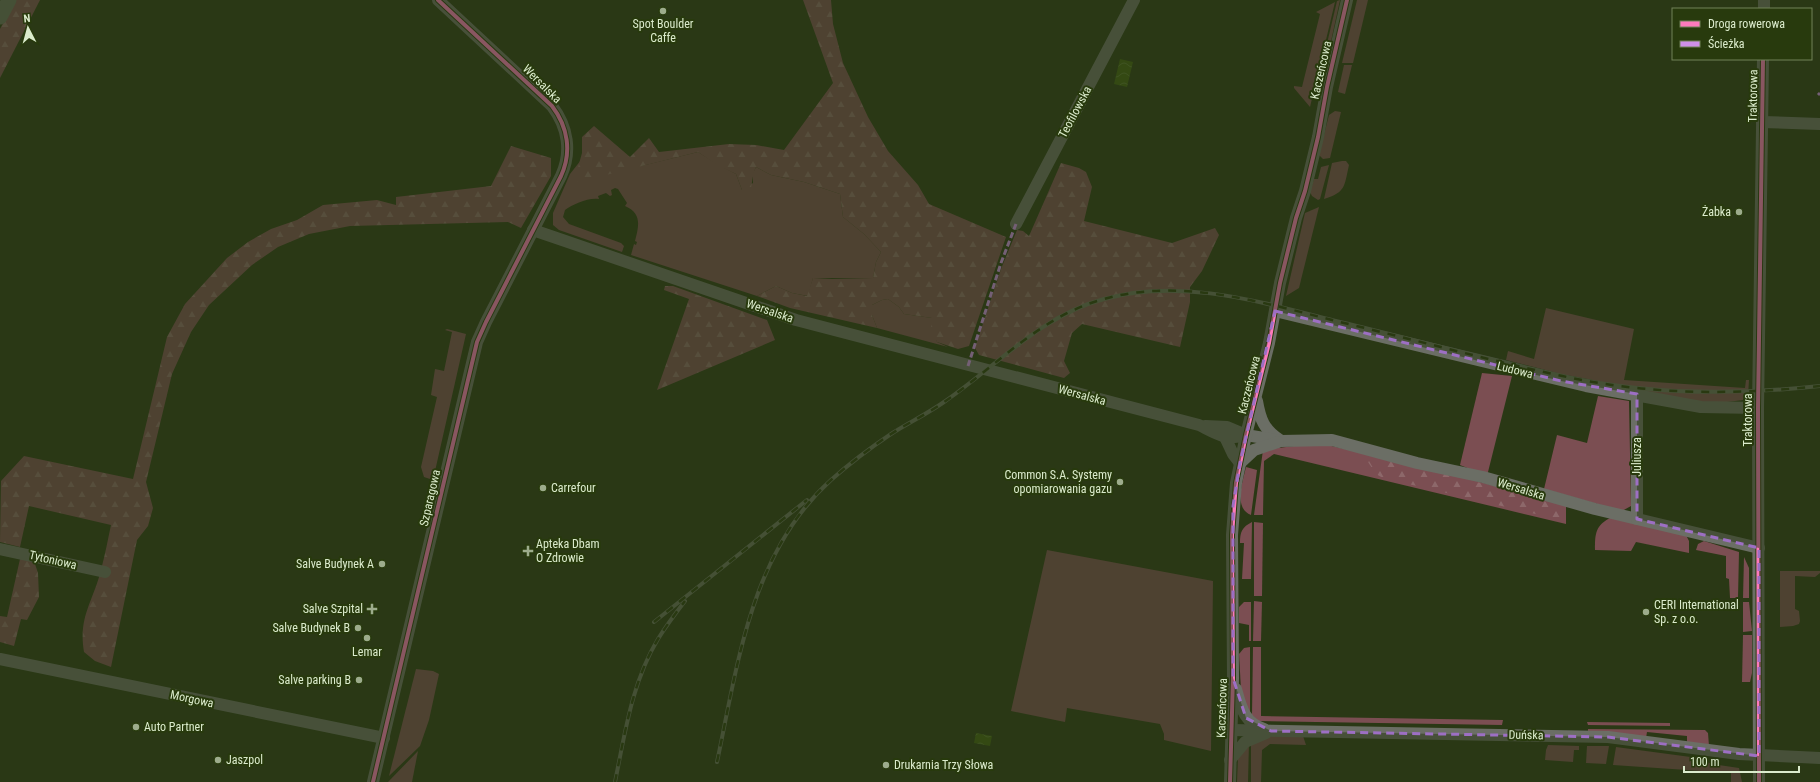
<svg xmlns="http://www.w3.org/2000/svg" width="1820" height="782" font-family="'Roboto Condensed',sans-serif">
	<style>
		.grass { fill: #7b4e52 }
		.forest { fill: url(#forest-firs) }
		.water { fill: url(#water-waves) }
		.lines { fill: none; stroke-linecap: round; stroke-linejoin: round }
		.minor { stroke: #6b6e65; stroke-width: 12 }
		.major { stroke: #676d5e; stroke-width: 15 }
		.rail-casing { stroke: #666e5c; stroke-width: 4 }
		.rail { stroke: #283a0d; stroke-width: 2.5; stroke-dasharray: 8; stroke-linecap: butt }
		.quiet { stroke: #ce8fe9; stroke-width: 3; stroke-dasharray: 6 3; stroke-linecap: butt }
		.cycleway-casing { stroke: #283a0d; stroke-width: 6 }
		.cycleway { stroke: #fd7abc; stroke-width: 4 }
		.marked { fill: none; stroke: #9d6fc4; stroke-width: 3; stroke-dasharray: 8 5; stroke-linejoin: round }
		.poi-dot { fill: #9dac8c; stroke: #283a0d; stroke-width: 1.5 }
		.labels { text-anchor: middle; stroke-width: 4; stroke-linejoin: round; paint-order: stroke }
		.poi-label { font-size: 12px; fill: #dbebcc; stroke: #283a0d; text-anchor: end }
		.street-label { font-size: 12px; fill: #dbebcc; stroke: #283a0d }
	</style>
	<defs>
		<pattern id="forest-firs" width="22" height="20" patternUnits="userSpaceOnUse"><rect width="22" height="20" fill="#7b4e52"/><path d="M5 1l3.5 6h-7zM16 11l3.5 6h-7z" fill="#8d686a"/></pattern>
		<pattern id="water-waves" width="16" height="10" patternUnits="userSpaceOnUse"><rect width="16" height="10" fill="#405e10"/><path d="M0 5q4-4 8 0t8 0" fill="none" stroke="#5b7532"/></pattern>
	</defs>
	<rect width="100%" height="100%" fill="#2a3815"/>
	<g class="grass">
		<polygon points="1340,0 1321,87 1317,86 1337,1"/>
		<polygon points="1357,0 1368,0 1353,63 1342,63"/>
		<polygon points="1335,2 1310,107 1294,88 1294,86 1302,87 1320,14 1316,12"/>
		<polygon points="1344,65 1352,65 1345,94 1338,92"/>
		<polygon points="1335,111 1341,112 1330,158 1323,159 1319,155 1329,115"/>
		<path d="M698 152 717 164 736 174 742 190 753 183V173L756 167 771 175 804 182 840 194 843 217 864 234 881 252 876 262 873 278H813L808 296 792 293 776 286 757 296 631 255 634 244 636 245 637 242 635 241C639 226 642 213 625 206L627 203 618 189 615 188 611 190 612 195 610 196 606 193 598 196 599 199C589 197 573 204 565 210L563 217 569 224 621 243 624 246 622 252 559 230 553 225V213L570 174 581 160 579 168 641 166Z"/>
		<path d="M1342 161H1346L1349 165C1344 187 1346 192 1324 199L1332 163Z"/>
		<polygon points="1329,165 1320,199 1318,200 1312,196 1310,192 1314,179 1318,179 1321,167"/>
		<polygon points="1319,207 1299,288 1286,296 1305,213"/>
		<polygon points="888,299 899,307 904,314 932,318 937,342 948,347 877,328 872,315 872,305 882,300"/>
		<polygon points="1546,308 1634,329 1624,380 1745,388 1746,380 1749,380 1748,396 1743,400 1711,404 1636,391 1598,381 1561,374 1506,360 1508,351 1534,359"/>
		<polygon points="447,329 466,334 433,480 424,477 421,467 437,397 431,395 435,369 444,371 452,332 445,330"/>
		<polygon points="1482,373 1512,376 1487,476 1460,465"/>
		<polygon points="1598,396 1629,401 1631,506 1622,511 1544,489 1557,435 1587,443"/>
		<polygon points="1318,443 1421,466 1566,505 1566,524 1274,454 1264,461 1263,515 1254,515 1263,450"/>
		<path d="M1246 467 1257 470 1251 515C1233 508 1243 481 1246 467Z"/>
		<path d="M1612 517 1686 535 1689 541V553L1636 542 1631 551 1595 550C1595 534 1595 525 1612 517Z"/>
		<path d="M1252 522 1251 579H1242L1244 543H1240C1240 532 1242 527 1252 522Z"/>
		<polygon points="1254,522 1263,523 1262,596 1254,596"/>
		<polygon points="1704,541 1739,552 1738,598 1730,598 1729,579 1726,578 1726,556 1696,550 1698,544"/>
		<polygon points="1047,550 1213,581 1211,751 1164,740 1164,734 1160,724 1067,708 1065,722 1011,711"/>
		<polygon points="1744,557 1749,568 1749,598 1743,598"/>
		<polygon points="1780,571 1820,571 1820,573 1815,577 1795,576 1795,609 1799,611 1800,621 1799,624 1793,626 1780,627"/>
		<polygon points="1254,601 1262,602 1261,641 1253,641"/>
		<polygon points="1244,602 1251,602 1251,641 1249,641 1249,625 1239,623 1239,607"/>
		<polygon points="1743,602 1749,602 1752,631 1743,632"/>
		<polygon points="1743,635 1752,635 1752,673 1750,682 1742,682"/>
		<polygon points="1250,647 1250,719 1241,690 1239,654 1244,648"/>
		<polygon points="1253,647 1261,647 1261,716 1503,720 1502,725 1258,721 1252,715"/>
		<polygon points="416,669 433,671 439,674 429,720 420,746 389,776"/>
		<polygon points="1587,722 1670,723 1670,726 1588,725"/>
		<polygon points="1588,729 1705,730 1708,733 1709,746 1687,744 1687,736 1647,732 1646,738 1588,732"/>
		<polygon points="1269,736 1303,736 1306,745 1270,744 1262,750 1261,782 1251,782 1251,741"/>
		<polygon points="1249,742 1248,782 1237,782 1238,757"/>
		<polygon points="1548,745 1579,746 1579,750 1574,750 1573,762 1545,760 1546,750"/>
		<polygon points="1587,746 1609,746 1606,764 1586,763"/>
		<polygon points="1616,747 1698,758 1712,764 1739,768 1742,782 1731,782 1731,773 1613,765"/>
		<polygon points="418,751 412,782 388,782"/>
	</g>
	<g class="forest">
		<polygon points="15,0 40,0 0,78 0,29"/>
		<path d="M803 0H831L833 24 843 63 868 117 888 151 918 185 929 204 1006 237 969 346 958 349 937 342 931 328 932 318 904 314 899 307 888 299 882 300 872 305V315L877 328 790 308 757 296 776 286 792 293 807 296 813 278 832 279 873 278 876 262 881 252 864 234 843 217 840 194 804 182 771 175 756 167C752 174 752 188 749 197L742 190 736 174 717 165 698 152 578 182 575 178 582 153V137L594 126 630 157 649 138 659 152 729 144 756 145 784 150 833 83Z"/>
		<path d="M511 146 551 158V176L521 228 508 222 350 226 309 234 278 247 252 265 209 305 191 332 172 374 146 482 153 508 148 526 137 540 111 667 95 661 84 652C78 617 93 602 101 570 105 555 108 539 111 525L29 506 20 547 0 542 1 481 24 456 133 479 167 337 185 304 227 258 248 242 271 229 297 220 323 205 377 200 396 205V197L491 186Z"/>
		<polygon points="1061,163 1079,168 1086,172 1092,187 1084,221 1172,243 1215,228 1219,235 1202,271 1190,287 1190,302 1180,347 1082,324 1072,333 1064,361 1070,373 1064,378 979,355 975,348 1001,269 1017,230 1023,231 1029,236"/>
		<polygon points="665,286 673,286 767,320 775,340 657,390 689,299 664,290"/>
		<polygon points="1368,455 1501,488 1560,506 1563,512 1563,517 1561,520 1383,478 1376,474 1368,462"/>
		<polygon points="20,559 30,560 35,564 38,573 39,597 27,620 21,619 14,646 0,642 0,616 7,617"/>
	</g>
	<g class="water">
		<polygon points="1120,59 1133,62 1127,87 1114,84"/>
		<polygon points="976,733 992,736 990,746 974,743"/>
	</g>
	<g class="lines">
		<g class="minor">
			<polyline points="1764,9 1764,0"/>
			<polyline points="1762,122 1820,124"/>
			<polyline points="1016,224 1134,0"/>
			<path d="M533 230 796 320 1199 425C1217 434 1226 441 1246 435"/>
			<polyline points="1275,311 1586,386 1701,407 1758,408"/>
			<path d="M1257 401C1260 419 1264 430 1280 440"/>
			<polyline points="1205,426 1227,427 1246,435 1281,441 1332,440 1417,463 1483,477 1595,509 1759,548"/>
			<polyline points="1225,437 1233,454 1240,463"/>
			<polyline points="1240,463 1254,450 1278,442"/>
			<polyline points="1637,519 1637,394"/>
			<polyline points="0,549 105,572"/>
			<polyline points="0,659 384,738"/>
			<path d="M1236 689C1241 707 1244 723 1264 729"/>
			<polyline points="1231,730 1608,737 1739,754 1820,758"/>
			<polyline points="1230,760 1245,742 1266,733"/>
			<path d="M373 782 477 342 486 322 561 176C572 152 568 127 552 106L438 0"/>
			<polyline points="1230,782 1233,678 1232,535 1236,483 1246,435 1269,343 1280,283 1296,218 1305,191 1318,137 1327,87 1347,0"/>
			<polyline points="1759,782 1758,408 1763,59"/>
		</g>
		<polyline class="major" points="0,17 9,0"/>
		<g class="rail-casing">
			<g id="rail">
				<polyline points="654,622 807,500"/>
				<path d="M717 762C738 663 751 552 831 480 849 464 870 448 891 434 908 423 927 414 944 402 997 366 1040 316 1104 299 1182 277 1264 303 1340 322 1416 340 1491 361 1567 377 1650 395 1736 395 1820 386"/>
				<path d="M615 782C625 733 632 682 658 639 666 626 675 614 685 601"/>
			</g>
		</g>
		<use href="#rail" class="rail"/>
		<g class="quiet">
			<polyline points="1818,95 1820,93"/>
			<polyline points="968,366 1001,263 1016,224"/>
		</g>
		<g class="cycleway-casing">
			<g id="cycleway">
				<path d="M373 782 477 342 486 322 561 176C572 152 568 127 552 106L438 0"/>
				<polyline points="1230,782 1233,678 1232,535 1236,483 1246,435 1269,343 1280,283 1296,218 1305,191 1318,137 1327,87 1347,0"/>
				<polyline points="1759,782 1758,408 1763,59"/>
			</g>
		</g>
		<use href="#cycleway" class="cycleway"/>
	</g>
	<path d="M0 0H1820V782H0ZM1275 311 1561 381 1637 394V519L1759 548V756L1608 737 1271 731 1246 718 1233 678V506L1240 463Z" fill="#2a3815" fill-opacity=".55" fill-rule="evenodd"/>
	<path class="marked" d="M1275 311 1561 381 1637 394V519L1759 548V756L1608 737 1271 731 1246 718 1233 678V506L1240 463Z"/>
	<g class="poi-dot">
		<circle cx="663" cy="11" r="4"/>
		<circle cx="1739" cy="212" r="4"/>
		<circle cx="1120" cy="482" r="4"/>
		<circle cx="543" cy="488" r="4"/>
		<path d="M526 545h4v4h4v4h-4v4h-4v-4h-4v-4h4z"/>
		<circle cx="382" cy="564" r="4"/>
		<path d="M370 603h4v4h4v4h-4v4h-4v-4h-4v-4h4z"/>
		<circle cx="1646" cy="612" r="4"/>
		<circle cx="358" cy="628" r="4"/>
		<circle cx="367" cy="638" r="4"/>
		<circle cx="359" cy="680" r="4"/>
		<circle cx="136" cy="727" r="4"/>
		<circle cx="218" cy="760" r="4"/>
		<circle cx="886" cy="765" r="4"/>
	</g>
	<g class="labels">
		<g class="poi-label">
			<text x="663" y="28" text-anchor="middle">Spot Boulder<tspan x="663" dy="14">Caffe</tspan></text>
			<text x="1731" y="216">Żabka</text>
			<text x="1112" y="479">Common S.A. Systemy<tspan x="1112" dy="14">opomiarowania gazu</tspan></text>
			<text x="551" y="492" text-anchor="start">Carrefour</text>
			<text x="536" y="548" text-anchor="start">Apteka Dbam<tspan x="536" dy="14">O Zdrowie</tspan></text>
			<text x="374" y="568">Salve Budynek A</text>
			<text x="1654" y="609" text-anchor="start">CERI International<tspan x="1654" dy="14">Sp. z o.o.</tspan></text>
			<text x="363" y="613">Salve Szpital</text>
			<text x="350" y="632">Salve Budynek B</text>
			<text x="367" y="656" text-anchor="middle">Lemar</text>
			<text x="351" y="684">Salve parking B</text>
			<text x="144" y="731" text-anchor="start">Auto Partner</text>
			<text x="226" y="764" text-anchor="start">Jaszpol</text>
			<text x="894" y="769" text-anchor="start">Drukarnia Trzy Słowa</text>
		</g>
		<g class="street-label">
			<text transform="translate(1321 70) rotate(-77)" y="4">Kaczeńcowa</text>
			<text transform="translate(542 84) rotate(45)" y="4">Wersalska</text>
			<text transform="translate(1753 96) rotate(-89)" y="4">Traktorowa</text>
			<text transform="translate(1075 112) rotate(-62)" y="4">Teofilowska</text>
			<text transform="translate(770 311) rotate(19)" y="4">Wersalska</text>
			<text transform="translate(1515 370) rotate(14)" y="4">Ludowa</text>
			<text transform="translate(1249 385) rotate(-76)" y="4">Kaczeńcowa</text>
			<text transform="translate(1082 395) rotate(15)" y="4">Wersalska</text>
			<text transform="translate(1748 420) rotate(-90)" y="4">Traktorowa</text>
			<text transform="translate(1637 457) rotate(-90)" y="4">Juliusza</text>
			<text transform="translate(1521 489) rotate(17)" y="4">Wersalska</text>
			<text transform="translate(430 498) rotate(-77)" y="4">Szparagowa</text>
			<text transform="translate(53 560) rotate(13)" y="4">Tytoniowa</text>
			<text transform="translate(192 699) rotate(12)" y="4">Morgowa</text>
			<text transform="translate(1222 708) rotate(-88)" y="4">Kaczeńcowa</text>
			<text transform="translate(1526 735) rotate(1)" y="4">Duńska</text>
		</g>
	</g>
	<rect x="1672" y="8" width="140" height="52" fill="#283a0d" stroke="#708159"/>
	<rect x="1680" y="21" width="20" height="6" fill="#fd7abc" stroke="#708159"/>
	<text x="1708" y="28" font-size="12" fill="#dbebcc">Droga rowerowa</text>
	<rect x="1680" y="41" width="20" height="6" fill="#ce8fe9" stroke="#708159"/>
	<text x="1708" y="48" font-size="12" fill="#dbebcc">Ścieżka</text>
	<g transform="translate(28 28) rotate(354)" stroke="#283a0d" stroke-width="3" paint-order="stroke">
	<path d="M0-3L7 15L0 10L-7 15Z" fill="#dbebcc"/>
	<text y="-6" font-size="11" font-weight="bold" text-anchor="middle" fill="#dbebcc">N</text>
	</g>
	<path d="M1684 766v6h115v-6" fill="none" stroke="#dbebcc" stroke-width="2"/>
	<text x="1690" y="766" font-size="12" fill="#dbebcc" stroke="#283a0d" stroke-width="3" paint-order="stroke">100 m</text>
</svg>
